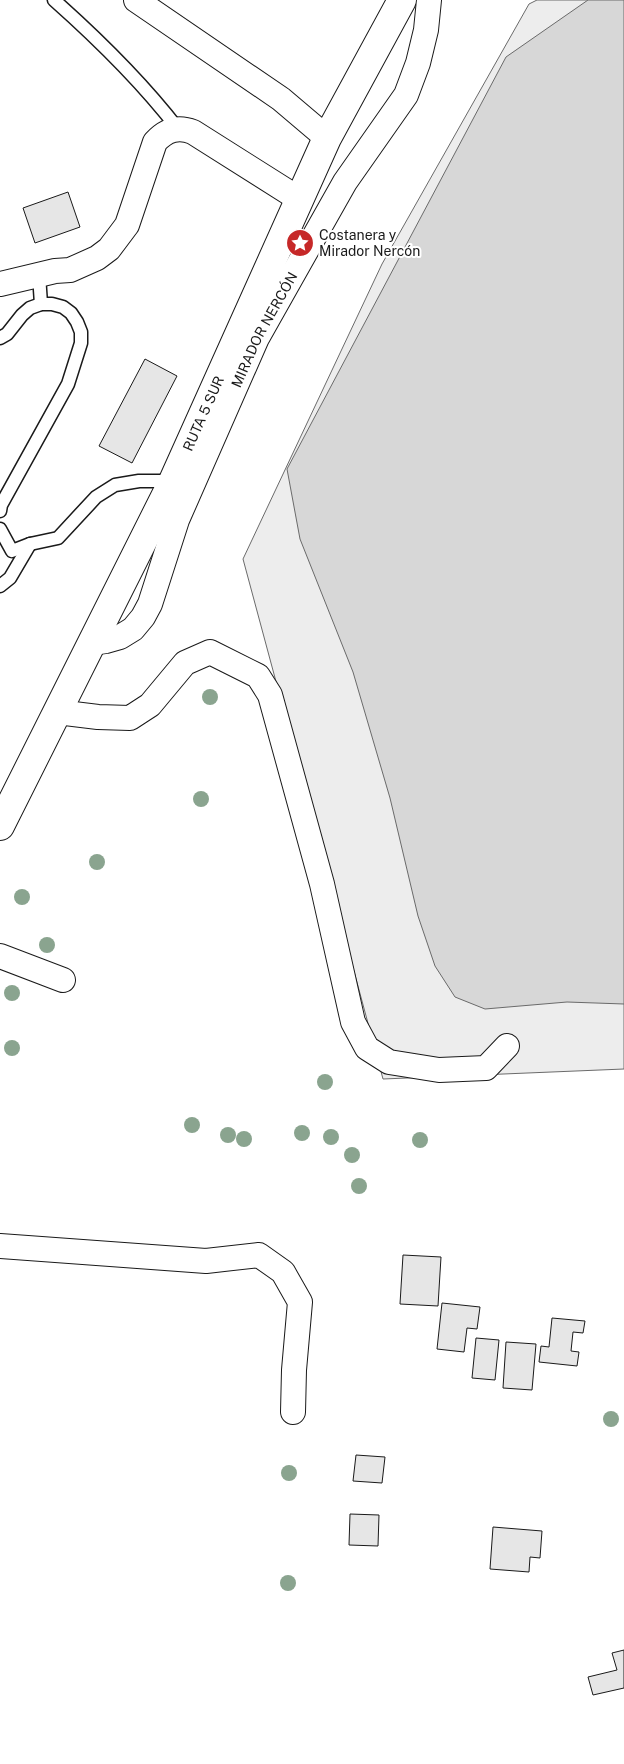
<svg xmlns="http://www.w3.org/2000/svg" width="624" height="1764" font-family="'Public Sans',sans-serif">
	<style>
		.built { fill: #ededed; stroke: #6a6a6a }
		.water { fill: #d7d7d7; stroke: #6a6a6a }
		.building { fill: #e6e6e6; stroke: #1a1a1a }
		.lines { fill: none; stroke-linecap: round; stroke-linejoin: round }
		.lane-casing { stroke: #1a1a1a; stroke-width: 15 }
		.street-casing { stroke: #1a1a1a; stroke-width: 26 }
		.highway-casing { stroke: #1a1a1a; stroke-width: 30 }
		.lane { stroke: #fff; stroke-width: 12 }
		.street { stroke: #fff; stroke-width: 24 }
		.highway { stroke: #fff; stroke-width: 28 }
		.tree { fill: #8aa48f }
		.labels { text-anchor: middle; stroke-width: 4; stroke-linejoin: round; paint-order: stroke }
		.poi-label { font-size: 14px; fill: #1a1a1a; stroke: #fff; text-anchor: start }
		.street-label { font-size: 14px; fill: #1a1a1a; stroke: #fff }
	</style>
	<rect width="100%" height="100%" fill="#fff"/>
	<polygon class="built" points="537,0 624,0 624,1069 383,1079 243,559 382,264 529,4"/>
	<polygon class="water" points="588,0 624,0 624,1004 567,1002 485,1009 455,997 435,966 418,916 390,798 353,672 300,539 287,469 506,57"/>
	<g class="building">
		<polygon points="68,192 80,227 35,243 23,208"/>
		<polygon points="145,359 177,376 132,463 99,446"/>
		<polygon points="403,1255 441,1257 438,1306 400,1304"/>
		<polygon points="442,1303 480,1307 477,1329 467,1328 464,1352 437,1349"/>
		<polygon points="552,1318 585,1321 583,1333 573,1332 571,1351 579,1352 577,1366 539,1362 541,1346 549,1347"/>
		<polygon points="476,1338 499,1340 495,1380 472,1378"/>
		<polygon points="506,1342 536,1344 532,1390 503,1388"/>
		<polygon points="356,1455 385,1457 382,1483 353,1481"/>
		<polygon points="350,1514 379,1515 378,1546 349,1545"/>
		<polygon points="493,1527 542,1531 540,1558 530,1557 529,1572 490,1569"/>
		<polygon points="624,1650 624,1688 593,1695 588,1677 617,1670 612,1653"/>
	</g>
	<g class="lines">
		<g class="lane-casing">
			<g id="lane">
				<path d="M54 0C99 40 141 81 178 129"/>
				<polyline points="39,275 41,304"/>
				<polyline points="0,338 7,334 22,315 30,308 41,304 52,304 63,307 71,313 77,322 81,332 81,343 68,384 1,505 0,511"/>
				<polyline points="0,529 12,551 30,544 58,538 96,497 115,485 139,481 173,481"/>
				<polyline points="0,586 10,578 30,544"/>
			</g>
		</g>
		<g class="street-casing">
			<g id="street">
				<polyline points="136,0 281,99 327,138"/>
				<path d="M0 284 55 271 70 270 97 258 109 249 127 225 155 142C166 130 178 126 193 132L299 199"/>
				<path id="s1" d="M92 643 106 641 120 637 133 629 143 617 150 604 177 520 257 338 345 182 406 95 418 63 426 30 429 0"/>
				<polyline points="57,712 98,717 130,718 150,705 185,663 210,652 258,676 270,695 322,884 353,1022 367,1048 389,1062 439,1070 486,1068 507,1046"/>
				<polyline points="0,956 63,980"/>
				<polyline points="0,1246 206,1261 259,1255 283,1272 300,1302 294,1370 293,1412"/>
			</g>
		</g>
		<g class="highway-casing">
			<g id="highway">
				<path id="s2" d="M0 826 173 481 327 138 402 0"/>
			</g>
		</g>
		<use href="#lane" class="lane"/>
		<use href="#street" class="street"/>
		<use href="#highway" class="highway"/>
	</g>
	<g class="tree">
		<circle cx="210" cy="697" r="8"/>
		<circle cx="201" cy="799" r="8"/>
		<circle cx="97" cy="862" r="8"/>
		<circle cx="22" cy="897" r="8"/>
		<circle cx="47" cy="945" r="8"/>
		<circle cx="12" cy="993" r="8"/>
		<circle cx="12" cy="1048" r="8"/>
		<circle cx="325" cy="1082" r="8"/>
		<circle cx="192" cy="1125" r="8"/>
		<circle cx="302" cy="1133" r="8"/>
		<circle cx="228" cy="1135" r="8"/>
		<circle cx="331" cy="1137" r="8"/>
		<circle cx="244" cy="1139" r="8"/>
		<circle cx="420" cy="1140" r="8"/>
		<circle cx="352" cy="1155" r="8"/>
		<circle cx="359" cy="1186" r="8"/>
		<circle cx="611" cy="1419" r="8"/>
		<circle cx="289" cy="1473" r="8"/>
		<circle cx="288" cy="1583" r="8"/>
	</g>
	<defs>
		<g id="sight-disc" transform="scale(1.4375)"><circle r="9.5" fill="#c62828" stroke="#fff"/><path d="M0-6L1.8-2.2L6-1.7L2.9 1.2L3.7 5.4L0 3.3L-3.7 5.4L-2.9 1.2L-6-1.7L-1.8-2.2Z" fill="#fff"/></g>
	</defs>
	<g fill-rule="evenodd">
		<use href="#sight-disc" x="300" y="243"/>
	</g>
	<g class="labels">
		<g class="poi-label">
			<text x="319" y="240">Costanera y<tspan x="319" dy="16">Mirador Nercón</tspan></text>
		</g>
		<g class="street-label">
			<text dy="5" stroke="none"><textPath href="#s1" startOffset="372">MIRADOR NERCÓN</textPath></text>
			<text dy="5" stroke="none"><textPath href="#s2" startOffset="460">RUTA 5 SUR</textPath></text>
		</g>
	</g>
</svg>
